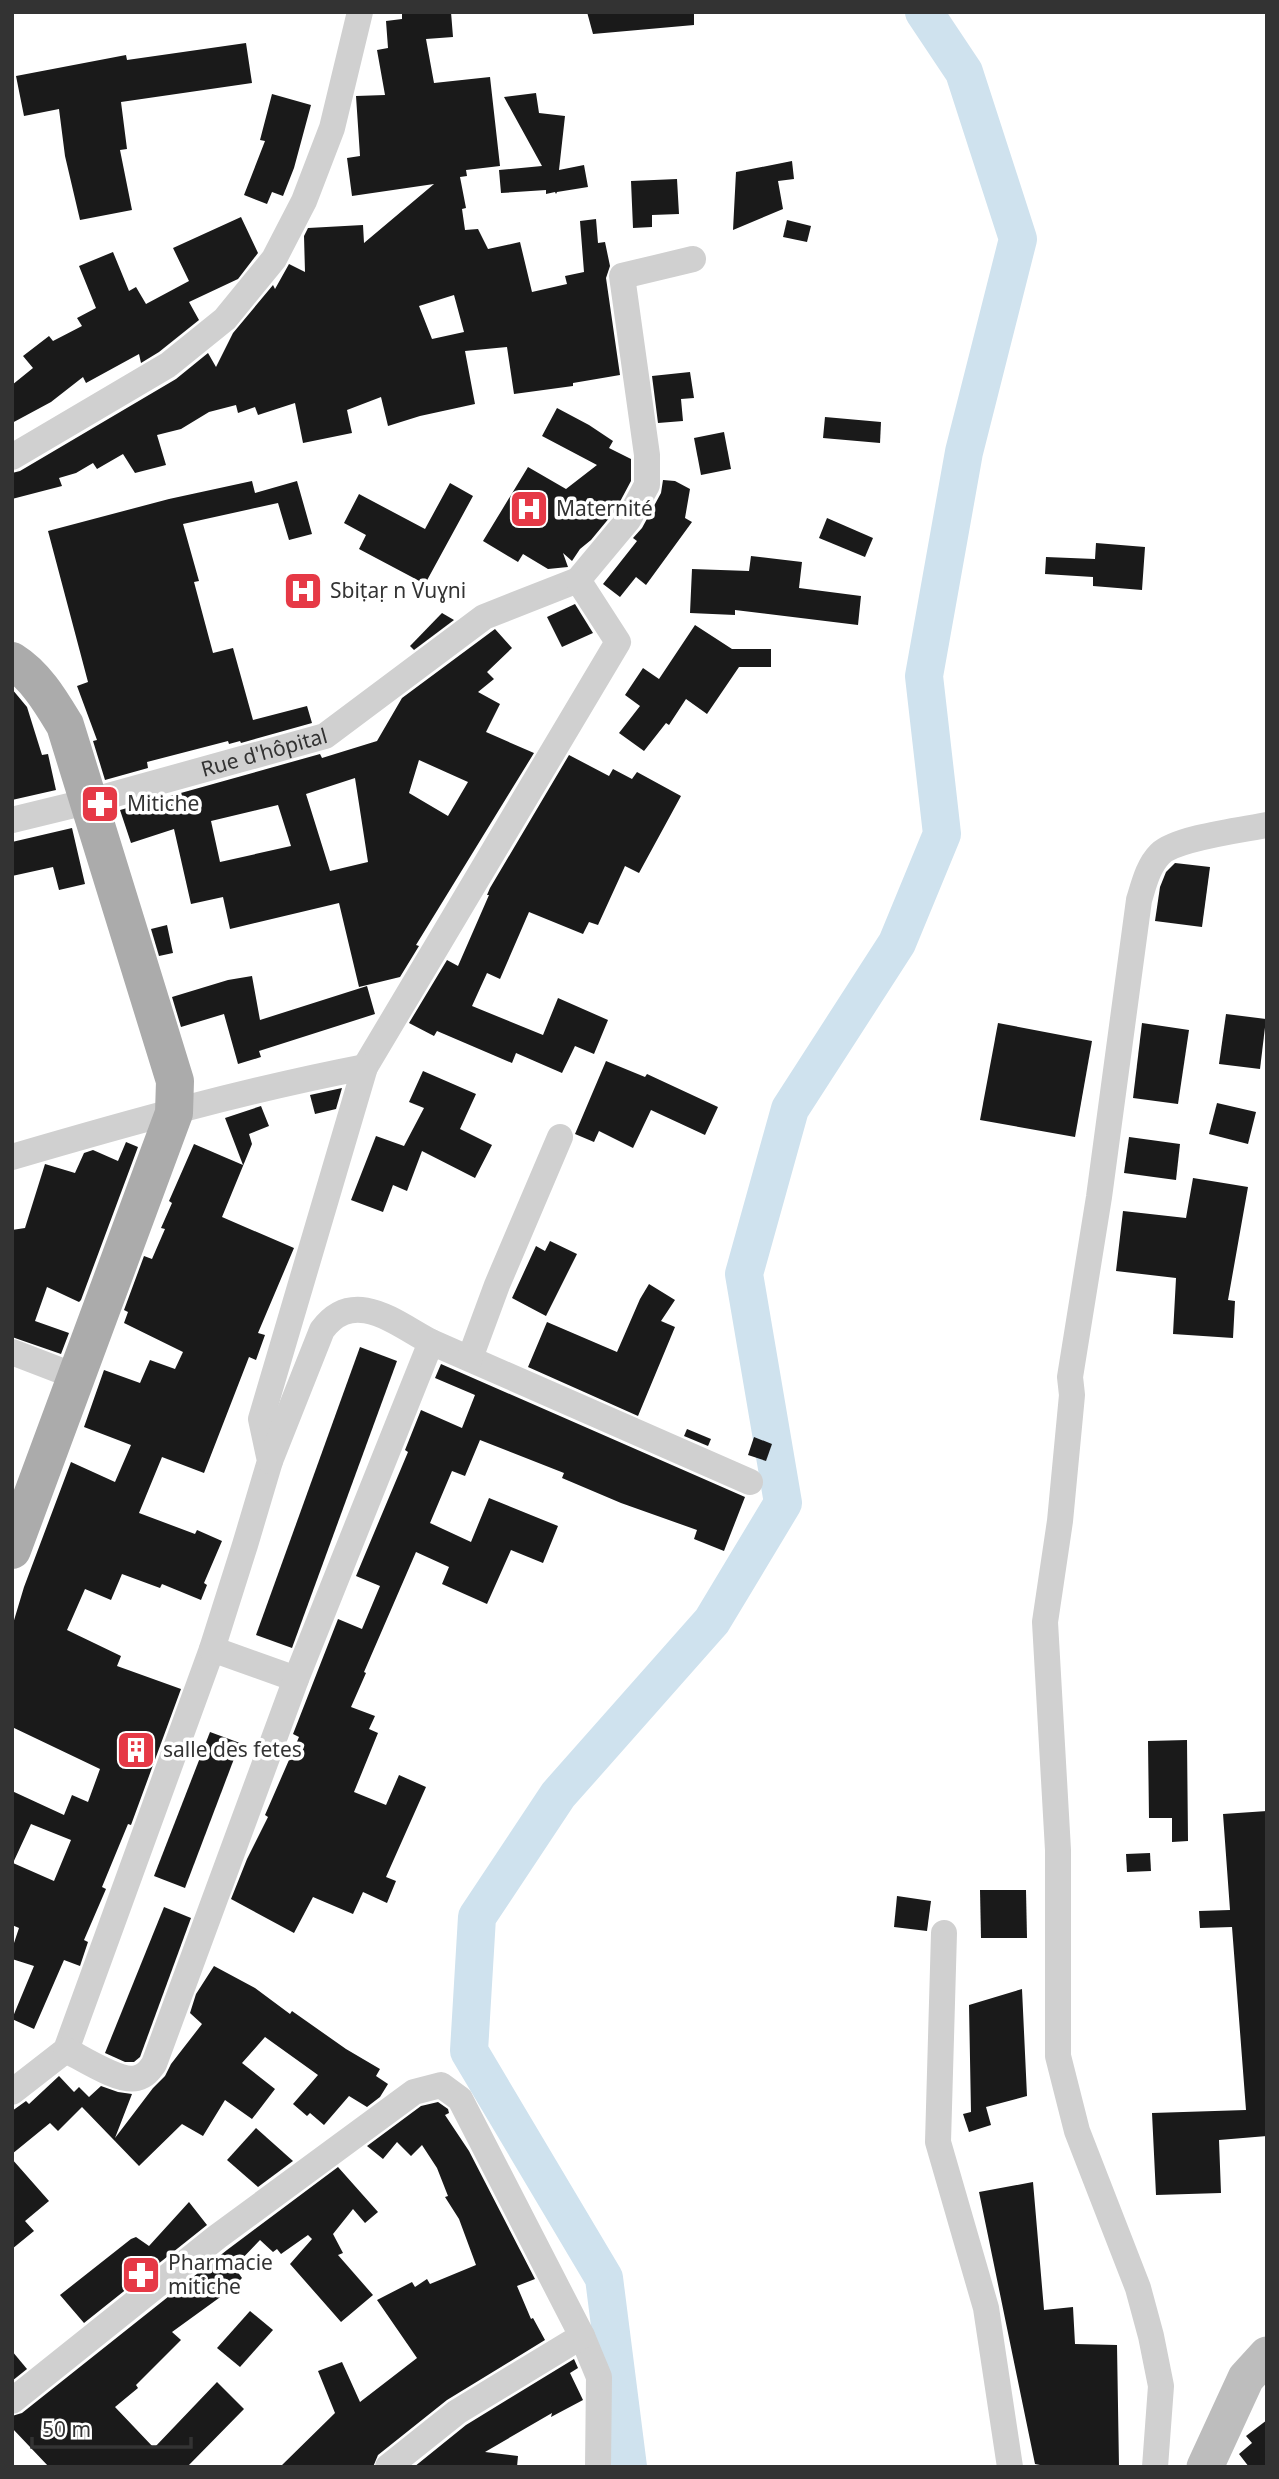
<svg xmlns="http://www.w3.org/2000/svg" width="1279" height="2479" font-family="'Noto Sans',sans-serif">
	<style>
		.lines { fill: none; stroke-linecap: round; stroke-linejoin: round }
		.river { stroke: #cfe2ee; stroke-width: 38 }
		.building { fill: #1a1a1a; fill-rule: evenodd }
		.street { stroke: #d0d0d0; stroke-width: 26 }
		.secondary { stroke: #bdbdbd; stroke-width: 37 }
		.primary { stroke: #ababab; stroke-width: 38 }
		.labels { text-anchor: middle; stroke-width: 7; stroke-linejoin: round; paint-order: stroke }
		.poi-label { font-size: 21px; fill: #333; stroke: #fff; text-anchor: start }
		.street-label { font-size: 21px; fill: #333; stroke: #fff }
	</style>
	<rect width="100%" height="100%" fill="#fff"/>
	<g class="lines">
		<polyline class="river" points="628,2467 604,2278 469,2051 477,1917 558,1795 712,1621 783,1503 744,1274 790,1109 897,943 942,834 924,676 964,452 1018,239 964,72 924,12"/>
	</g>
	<g class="building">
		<path d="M402 12H451L453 37 426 39 434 83 490 77 500 166 466 170 467 176 460 177 466 208 462 209 465 230 478 229 488 249 520 242 532 292 567 284 565 276 584 272 580 221 596 219 598 243 605 242 610 266 606 278 620 375 573 383V386L514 394 507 347 465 351 475 404 420 416 388 426 381 397 347 410 352 433 303 443 295 403 258 415 255 407 238 413 236 405 209 412 181 429 157 435 166 465 135 473 123 454 97 469 93 463 76 473 59 478 62 486 12 499V473L20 471 176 379 208 353 216 367 233 333 273 285 275 289 289 264 305 272 304 236 308 228 363 225 364 243 434 184 352 196 347 158 360 156 356 96 385 95 377 50 388 48 386 21 402 19ZM454 295 464 332 432 339 419 306Z"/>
		<polygon points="587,12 694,12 694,25 593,34"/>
		<polygon points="246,43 252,83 121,102 127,149 120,150 132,210 80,220 65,156 59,109 24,116 16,76 126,55 127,60"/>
		<polygon points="536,93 539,113 565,116 559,170 584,165 588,187 557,192 556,194 555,192 546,194 546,190 501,193 499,170 542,166 504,97"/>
		<polygon points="272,94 311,105 294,168 283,196 272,192 267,204 244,195 265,141 260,140"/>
		<polygon points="792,161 794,179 778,181 783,209 733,230 736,172"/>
		<polygon points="677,179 679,214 652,215 652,227 633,228 631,181"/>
		<polygon points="241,217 258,253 238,279 189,302 199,320 159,352 141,363 139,354 86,383 83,377 51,402 12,423 12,385 33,368 23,356 49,336 53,341 82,326 77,318 96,308 79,266 113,252 129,291 136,287 146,304 189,281 173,248"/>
		<polygon points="787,220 811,226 807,242 783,237"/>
		<polygon points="690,372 694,398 681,399 683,421 658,423 652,376"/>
		<polygon points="557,408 589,425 613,441 609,448 631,459 631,481 615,511 591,540 580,549 572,561 563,553 568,567 548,569 523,554 518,562 483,541 528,467 566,489 597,465 542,436"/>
		<polygon points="825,417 881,422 880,443 823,438"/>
		<polygon points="724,432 731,469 701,475 694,438"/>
		<polygon points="663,480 675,481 690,489 685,518 692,522 646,585 636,577 620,597 603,584 637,541 633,538 642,528 661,493"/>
		<polygon points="252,481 255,493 297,481 312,534 289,540 278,503 183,524 199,581 194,582 213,653 233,648 253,720 307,706 312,723 241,743 240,741 229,744 228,741 147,762 148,768 105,780 93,741 97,740 77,686 88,682 48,531 169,499"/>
		<polygon points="450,483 473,496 425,584 359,549 366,535 344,523 359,494 425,529"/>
		<polygon points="827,518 873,538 865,557 819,538"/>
		<polygon points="1096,543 1145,547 1142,590 1093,586 1093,577 1045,574 1046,557 1095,559"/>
		<polygon points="751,556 802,562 799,588 861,596 858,625 735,610 735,615 690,613 692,569 749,571"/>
		<polygon points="575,604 593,633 562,647 547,617"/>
		<polygon points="442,613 454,620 414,650 410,646"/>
		<polygon points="695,625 732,649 771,649 771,667 739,667 707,714 686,699 669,725 666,723 644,751 619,733 640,706 625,695 643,668 659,679"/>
		<path d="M495 629 512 648 487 672 494 679 478 692 500 704 486 732 534 753 416 945 419 946 400 977 359 987 339 903 230 929 223 897 191 904 174 829 131 843 120 810 320 754 322 758 377 741 402 698ZM419 760 468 782 448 816 409 793ZM355 778 368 862 330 871 306 794ZM278 805 291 846 220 862 211 821Z"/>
		<polygon points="12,689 27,707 42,755 48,754 56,790 12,800"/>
		<polygon points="569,755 609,776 613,769 632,779 637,772 681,796 639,873 625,866 598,925 589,922 583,934 529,912 500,979 487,973 472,1006 543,1035 558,998 608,1020 594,1054 575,1046 562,1073 516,1053 512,1063 437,1031 434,1036 409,1023 447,960 458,966 489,895 487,895 490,888"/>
		<polygon points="72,828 85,884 59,890 53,867 12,876 12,842"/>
		<polygon points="1175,863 1210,867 1202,927 1155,921 1160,887 1166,872"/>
		<polygon points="167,925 173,953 159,956 151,929"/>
		<polygon points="252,976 260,1020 367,986 375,1014 259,1051 261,1057 238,1064 224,1014 181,1027 172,997 228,980"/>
		<polygon points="1226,1014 1266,1019 1260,1069 1219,1064"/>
		<polygon points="998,1023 1092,1041 1075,1137 980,1120"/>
		<polygon points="1142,1023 1189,1030 1178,1104 1133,1098"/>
		<polygon points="606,1061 645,1077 647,1074 718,1107 705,1135 651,1110 633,1148 599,1131 594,1142 575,1134"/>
		<polygon points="423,1071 476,1094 460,1129 492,1145 475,1178 422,1151 407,1191 393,1185 383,1212 351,1200 376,1136 404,1146 424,1108 409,1102"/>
		<polygon points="342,1088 336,1109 315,1114 310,1095"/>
		<polygon points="1217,1103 1256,1112 1248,1144 1209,1134"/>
		<path d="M261 1106 269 1126 249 1134 252 1144 222 1217 294 1248 258 1333 265 1335 256 1360 249 1357 204 1473 162 1457 139 1513 195 1534 197 1530 222 1541 204 1583 207 1585 201 1600 162 1584 160 1588 122 1574 111 1600 85 1589 67 1630 121 1656 117 1666 181 1689 131 1825 128 1824 102 1887 106 1889 84 1940 88 1942 80 1966 64 1960 34 2029 12 2019 34 1966 12 1959V1949L19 1928 12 1925V1791L64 1815 72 1795 88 1802 100 1769 12 1727V1627L24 1587 71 1462 115 1482 131 1445 84 1427 104 1370 140 1383 150 1360 175 1369 183 1352 124 1323 128 1312 124 1310 144 1256 152 1259 165 1229 161 1228 172 1203 169 1201 194 1144 243 1165 225 1118ZM31 1824 71 1840 54 1881 13 1863Z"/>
		<polygon points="1129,1137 1180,1144 1176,1180 1124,1173"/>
		<polygon points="126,1142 138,1147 81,1300 79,1302 47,1287 35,1321 69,1333 61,1354 12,1337 12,1230 25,1228 45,1164 75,1173 84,1153 93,1150 118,1161"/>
		<polygon points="1193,1178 1248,1187 1228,1300 1235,1301 1233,1338 1173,1334 1176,1278 1116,1271 1123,1211 1186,1218"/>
		<polygon points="550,1241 577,1254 546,1316 512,1298 536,1246 545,1251"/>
		<polygon points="649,1284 675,1300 661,1321 675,1327 638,1416 528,1367 547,1322 617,1352 640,1299"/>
		<polygon points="360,1347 397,1361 292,1648 256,1635"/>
		<polygon points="441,1364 745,1497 724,1551 694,1539 697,1530 621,1503 562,1478 564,1473 480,1440 465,1476 452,1471 430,1523 471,1542 489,1498 558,1526 543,1563 511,1550 487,1604 442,1584 449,1567 416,1552 364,1672 366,1673 351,1707 375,1716 369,1729 378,1733 354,1792 386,1805 399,1775 426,1787 386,1877 396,1881 387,1903 363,1892 353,1914 313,1897 294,1933 231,1899 247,1859 268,1817 265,1815 299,1737 293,1734 338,1619 362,1629 380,1586 356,1576 408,1452 405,1450 421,1410 462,1428 475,1395 435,1378"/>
		<polygon points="687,1429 711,1439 708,1446 684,1436"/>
		<polygon points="754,1437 772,1444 766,1461 748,1455"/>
		<polygon points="210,1732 240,1743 185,1888 154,1876"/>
		<polygon points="1187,1740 1188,1841 1172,1842 1172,1818 1149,1818 1148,1741"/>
		<polygon points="1267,1811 1267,2136 1219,2140 1221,2193 1156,2195 1152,2113 1246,2110 1232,1927 1200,1928 1199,1911 1230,1910 1223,1814"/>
		<polygon points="1150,1853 1151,1871 1127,1872 1126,1854"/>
		<polygon points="980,1890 1026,1890 1027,1938 981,1938"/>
		<polygon points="897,1896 931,1901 927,1931 894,1927"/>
		<polygon points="164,1907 191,1918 140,2057 134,2062 125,2062 105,2053"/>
		<polygon points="214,1966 255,1988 290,2014 292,2011 346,2049 380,2069 376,2076 388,2084 380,2097 367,2107 349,2096 324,2125 310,2113 307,2116 293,2104 318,2075 265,2037 242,2063 275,2089 252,2119 225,2100 203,2136 182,2124 139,2166 82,2107 58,2131 50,2123 12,2154 12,2111 26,2101 29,2104 59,2076 74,2092 79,2087 89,2097 101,2086 118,2092 132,2094 115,2138 153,2088 165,2076 171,2064 202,2024 190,2013 196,1994"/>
		<polygon points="1022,1989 1027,2096 986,2107 991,2125 969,2132 963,2114 971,2112 969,2005"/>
		<polygon points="438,2102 448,2109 449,2113 445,2115 469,2151 535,2279 517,2286 531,2319 533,2318 545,2340 447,2400 378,2455 373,2467 280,2467 335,2413 318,2371 342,2362 360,2402 417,2358 377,2300 412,2282 415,2287 427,2279 430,2284 476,2265 459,2219 445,2197 448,2196 437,2168 422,2145 411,2156 397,2142 383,2159 367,2146 421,2106"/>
		<polygon points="256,2128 293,2161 258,2187 227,2160"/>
		<polygon points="12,2159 49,2201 25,2221 34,2231 12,2249"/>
		<polygon points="338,2167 378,2212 365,2223 353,2209 333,2234 343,2253 338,2255 373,2295 341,2322 290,2264 312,2239 308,2235 281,2254 277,2249 273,2252 260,2240 234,2267 242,2278 230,2290 172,2332 181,2340 136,2385 138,2388 115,2407 154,2448 217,2382 244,2409 187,2467 49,2467 12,2428 12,2416 22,2413 227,2250"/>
		<polygon points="1033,2182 1044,2310 1073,2307 1075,2344 1117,2345 1119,2467 1050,2467 1035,2464 979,2192"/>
		<polygon points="189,2202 207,2225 84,2323 60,2295 131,2239 136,2237 149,2246"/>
		<polygon points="250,2311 273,2330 240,2367 217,2348"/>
		<polygon points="12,2351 27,2369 12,2381"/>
		<polygon points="574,2359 578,2368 570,2373 583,2400 551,2417 552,2413 485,2452 518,2456 517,2467 414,2467 466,2425"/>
		<polygon points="1267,2420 1267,2467 1249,2467 1239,2454 1252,2443 1246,2436"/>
	</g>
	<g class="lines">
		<g class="street">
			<polyline points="12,457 168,365 225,319 274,259 304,201 332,128 360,12"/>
			<path id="s1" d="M12 820 90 801 325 736 484 617 578 580 628 520 647 485V455L622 276 693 259"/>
			<polyline points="365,1067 618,642 578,580"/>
			<path d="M12 1157C128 1123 246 1090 365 1067L261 1419 270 1461 245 1545 212 1649 66 2050 12 2092"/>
			<polyline points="431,1342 750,1482"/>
			<polyline points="12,1352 77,1377"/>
			<polyline points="470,1358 497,1285 560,1137"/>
			<polyline points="212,1649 296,1679"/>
			<polyline points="944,1933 938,2142 986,2308 1010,2467"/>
			<path d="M66 2050C82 2058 120 2083 137 2078 145 2076 149 2071 154 2064L296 1679 431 1342C395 1323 354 1287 322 1330L270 1461"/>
			<polyline points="582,2336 599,2377 598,2467"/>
			<polyline points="12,2401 217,2237 414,2092 441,2085 460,2099 582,2336 457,2412 388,2467"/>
			<path d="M1155 2467 1161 2386 1151 2336 1138 2288 1077 2131 1058 2056V1850L1045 1622 1060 1521 1072 1395 1070 1377 1099 1197 1139 900C1144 884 1148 866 1160 854 1176 838 1242 830 1267 825"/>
		</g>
		<polyline class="secondary" points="1205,2467 1246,2378 1267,2355"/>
		<path class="primary" d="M12 661C36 676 51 702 65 725L175 1081 174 1113 12 1550"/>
	</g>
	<defs>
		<g id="hospital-square" transform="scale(2.0125)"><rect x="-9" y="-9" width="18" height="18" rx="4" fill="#e63946" stroke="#fff"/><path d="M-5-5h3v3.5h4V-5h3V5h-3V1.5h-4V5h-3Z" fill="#fff"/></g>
		<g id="pharmacy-square" transform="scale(2.0125)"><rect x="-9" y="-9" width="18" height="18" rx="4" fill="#e63946" stroke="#fff"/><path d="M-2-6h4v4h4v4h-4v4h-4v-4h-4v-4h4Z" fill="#fff"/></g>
		<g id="building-square" transform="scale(2.0125)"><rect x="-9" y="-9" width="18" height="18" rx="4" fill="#e63946" stroke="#fff"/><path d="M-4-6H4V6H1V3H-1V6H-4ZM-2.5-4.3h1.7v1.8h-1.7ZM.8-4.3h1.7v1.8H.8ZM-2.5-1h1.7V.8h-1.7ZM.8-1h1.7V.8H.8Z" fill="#fff"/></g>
	</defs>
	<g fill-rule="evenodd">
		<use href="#hospital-square" x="529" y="509"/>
		<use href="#hospital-square" x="303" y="591"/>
		<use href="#pharmacy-square" x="100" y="804"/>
		<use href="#building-square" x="136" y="1750"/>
		<use href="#pharmacy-square" x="141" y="2275"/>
	</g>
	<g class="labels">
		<g class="poi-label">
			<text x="556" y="516">Maternité</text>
			<text x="330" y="598">Sbiṭaṛ n Vuɣni</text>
			<text x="127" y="811">Mitiche</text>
			<text x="163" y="1757">salle des fetes</text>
			<text x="168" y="2270">Pharmacie<tspan x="168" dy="24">mitiche</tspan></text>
		</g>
		<g class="street-label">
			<text dy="7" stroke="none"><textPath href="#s1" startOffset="261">Rue d'hôpital</textPath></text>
		</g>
	</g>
	<rect width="1279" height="2479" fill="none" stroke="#333333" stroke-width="28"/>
	<path d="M32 2437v10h159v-10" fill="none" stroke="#333333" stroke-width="3.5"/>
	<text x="42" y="2437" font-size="21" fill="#333333" stroke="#ffffff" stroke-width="5" paint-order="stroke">50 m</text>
</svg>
